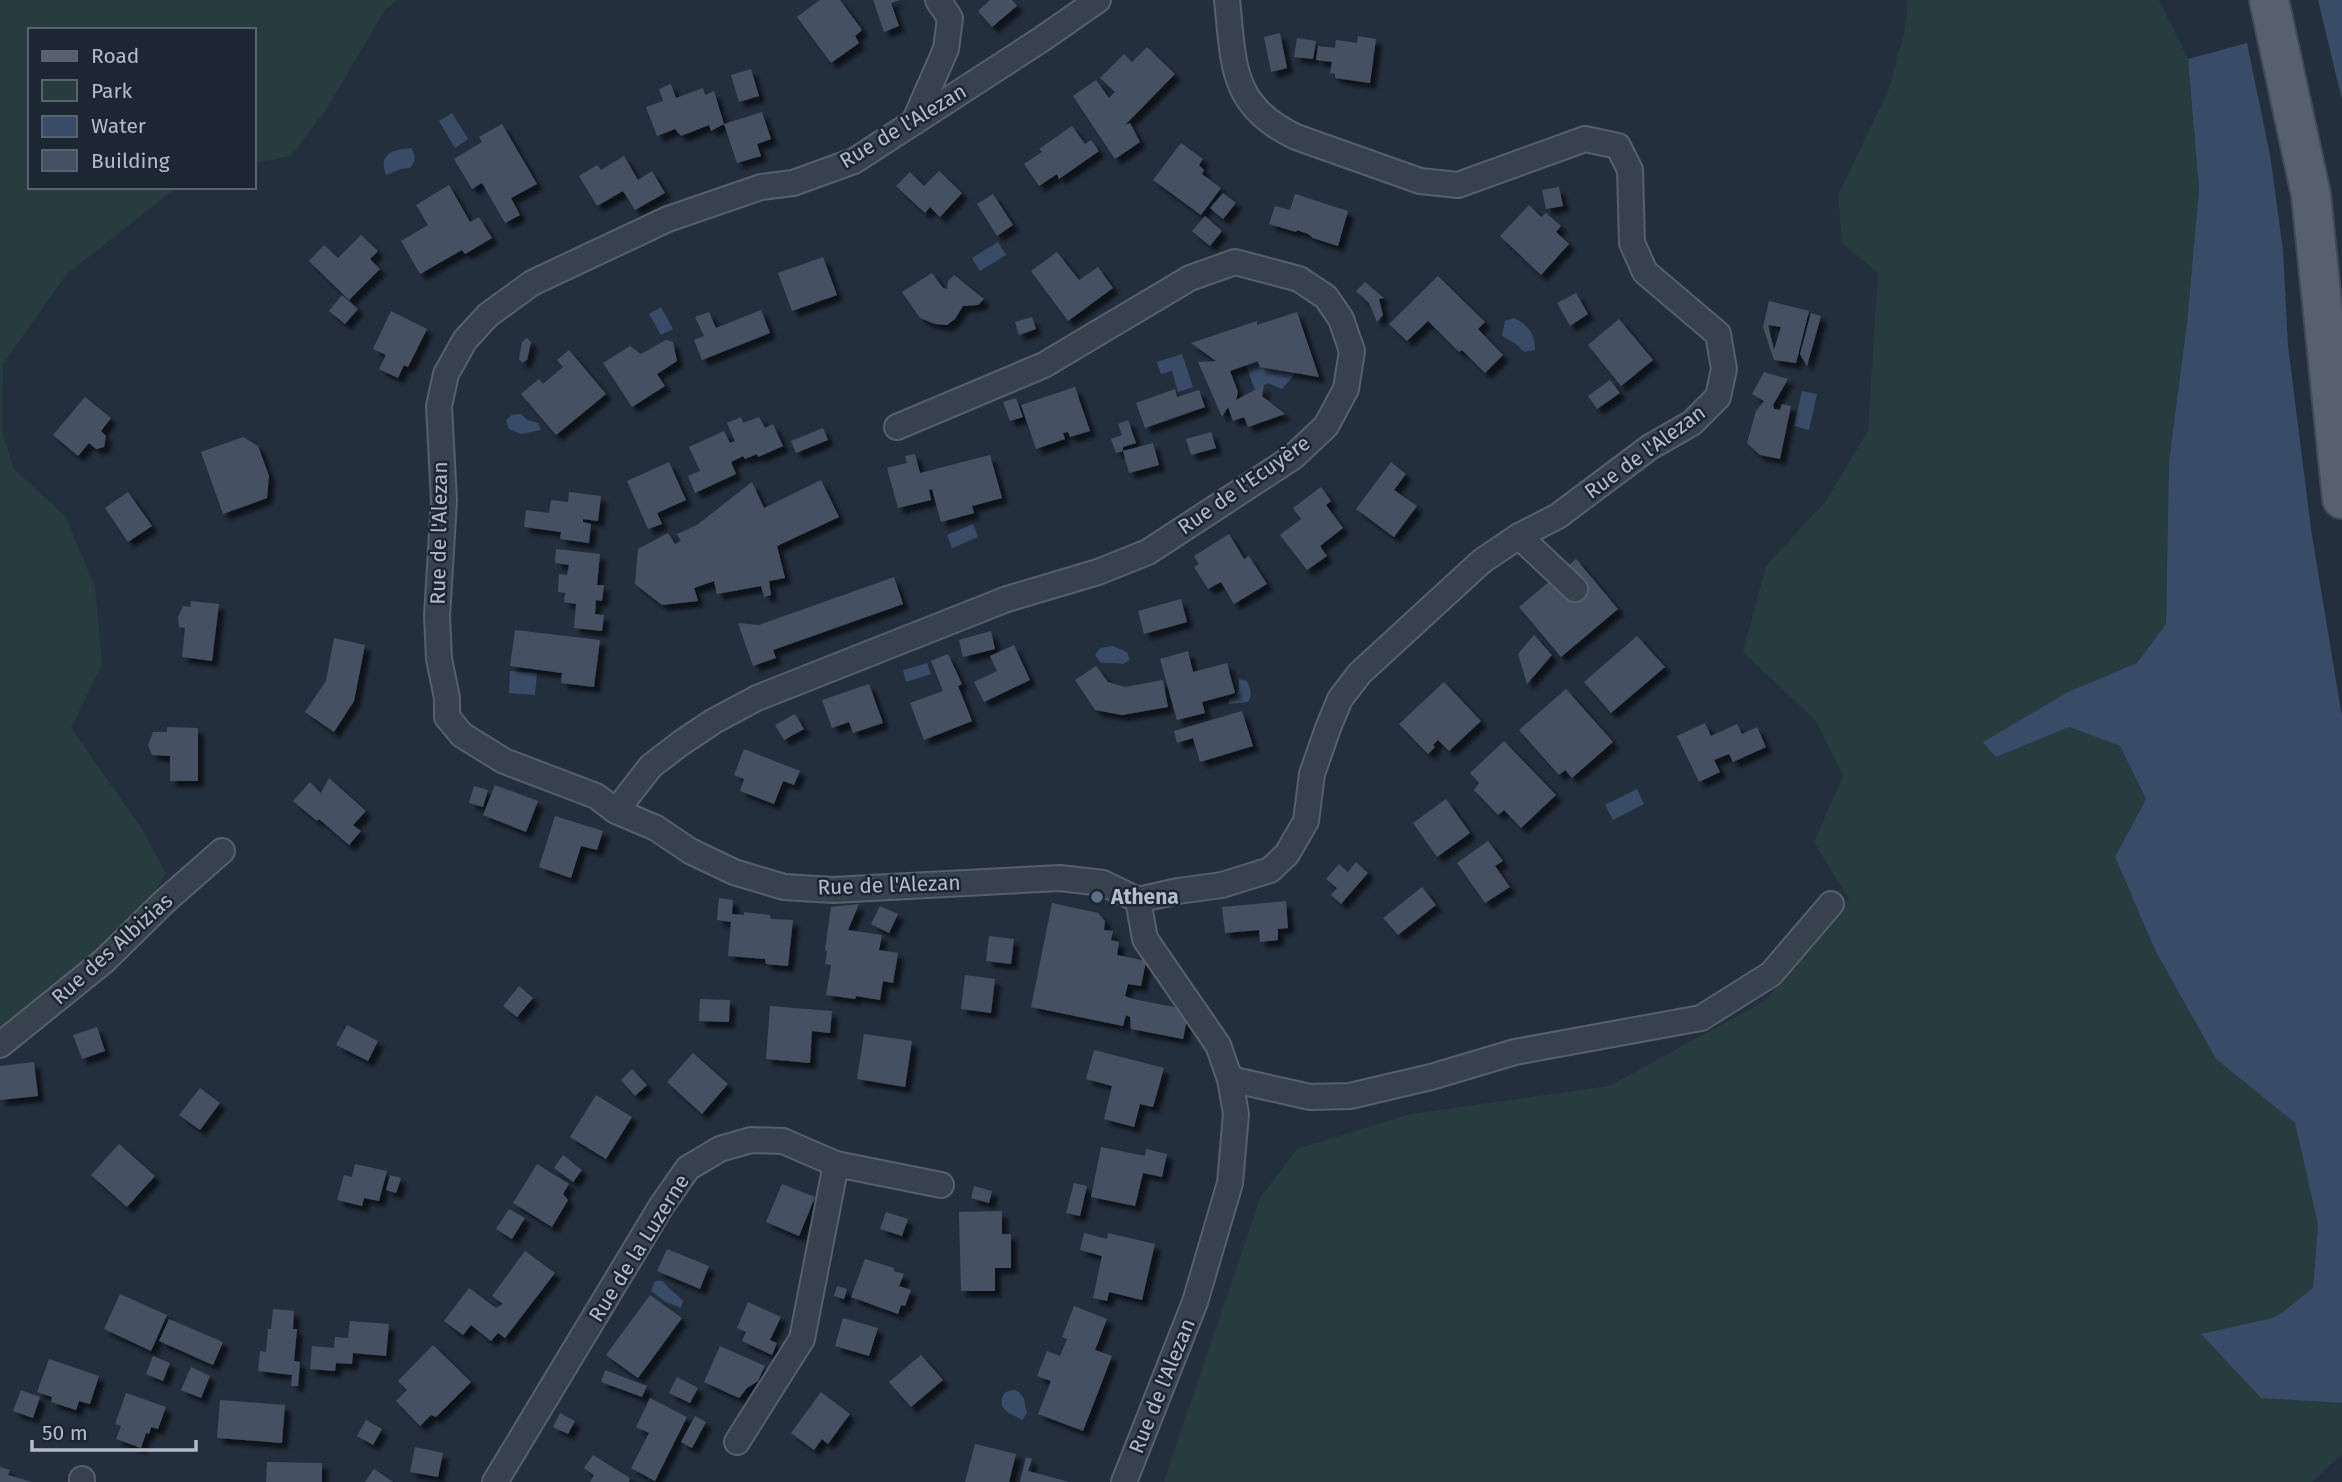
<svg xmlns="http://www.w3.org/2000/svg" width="2342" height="1482" font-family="'Fira Sans',sans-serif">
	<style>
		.green { fill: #263c3f }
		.water { fill: #394c67 }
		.building { fill: #455162; fill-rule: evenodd; filter: url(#shadow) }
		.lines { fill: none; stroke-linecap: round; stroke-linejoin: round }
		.minor-casing { stroke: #565f6c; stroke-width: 28 }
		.primary-casing { stroke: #414a57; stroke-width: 42 }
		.minor { stroke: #38414e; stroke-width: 24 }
		.primary { stroke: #56606e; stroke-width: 38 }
		.service-dot { fill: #5c6f8a; stroke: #1d2633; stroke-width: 2.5 }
		.labels { text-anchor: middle; stroke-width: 5; stroke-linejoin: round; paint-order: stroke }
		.street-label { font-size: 21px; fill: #b4bcc9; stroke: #1d2633 }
		.poi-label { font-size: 21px; font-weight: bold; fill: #b4bcc9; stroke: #1d2633; text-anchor: start }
	</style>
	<defs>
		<filter id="shadow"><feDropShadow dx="6" dy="6" stdDeviation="2" flood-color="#0009"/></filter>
	</defs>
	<rect width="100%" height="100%" fill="#242f3e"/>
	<g class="green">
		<polygon points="0,0 397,0 385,10 327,108 291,156 254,163 254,30 30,30 30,187 177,187 66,275 3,364 2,431 14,469 65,516 95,587 102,664 71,728 140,826 166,873 144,909 17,1023 0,1029"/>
		<polygon points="1908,0 2159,0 2188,59 2199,189 2187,323 2169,461 2166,624 2137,663 2068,692 1996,757 2069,727 2120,746 2146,799 2115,857 2155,950 2216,1059 2295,1123 2318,1225 2313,1288 2276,1317 2202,1334 2261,1398 2342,1403 2342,1454 2312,1482 1164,1482 1260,1198 1297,1149 1411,1114 1609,1086 1765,1001 1849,899 1814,842 1843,776 1816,721 1743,652 1766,566 1826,501 1868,431 1878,273 1842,243 1838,195 1888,91 1904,34"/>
	</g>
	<g class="water">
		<polygon points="2318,0 2342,0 2342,100"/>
		<polygon points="2247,43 2270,155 2283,250 2288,346 2311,529 2342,717 2342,1403 2261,1398 2201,1334 2276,1317 2313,1288 2318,1225 2295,1123 2216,1059 2155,950 2115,857 2146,799 2120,746 2069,727 1996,757 1983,742 2068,692 2137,663 2166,624 2169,461 2187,323 2199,189 2188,59"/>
		<polygon points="452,113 468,139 455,148 439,121"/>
		<path d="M411 148C416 156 416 160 410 168L401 169 386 175C378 153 393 150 411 148Z"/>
		<polygon points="998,242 1006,255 980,271 972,258"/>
		<polygon points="661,307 673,329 661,335 649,314"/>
		<path d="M1514 318C1528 325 1535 333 1535 350L1524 352 1516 344 1502 336 1505 321Z"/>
		<polygon points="1182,354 1193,387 1178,392 1172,371 1161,374 1157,362"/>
		<polygon points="1258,361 1296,373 1282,389 1268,383 1255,390 1246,365"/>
		<polygon points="1802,391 1817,394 1809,430 1794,426"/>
		<polygon points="521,414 527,420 538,423 541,430 521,434 509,429 506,420 512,415"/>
		<polygon points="973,524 978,537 952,548 947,535"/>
		<path d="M1113 646 1127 652 1130 660 1123 664C1115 662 1108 664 1100 662L1095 655 1100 648Z"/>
		<polygon points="927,663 931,674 906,682 903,670"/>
		<polygon points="510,671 537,673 535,695 509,693"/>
		<path d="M1239 679 1247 681C1250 688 1253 695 1248 702L1229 704V699L1235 696 1239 690Z"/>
		<polygon points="1637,789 1644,804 1613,820 1605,805"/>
		<path d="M655 1281H663C669 1290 676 1293 683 1301L681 1308 666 1302 651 1291Z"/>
		<path d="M1014 1390C1026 1394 1024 1403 1027 1413L1022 1420 1007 1412 1002 1406C1001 1396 1003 1391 1014 1390Z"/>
	</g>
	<g class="building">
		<polygon points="820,0 840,0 862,30 855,36 859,43 831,63 797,17"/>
		<polygon points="873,0 900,0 891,3 899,26 884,32"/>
		<polygon points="990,0 1012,0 1017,6 992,27 978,11"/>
		<polygon points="1280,33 1287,68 1271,72 1264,37"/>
		<polygon points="1358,36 1376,39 1370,83 1335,78 1335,74 1330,73 1332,62 1316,60 1318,46 1335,48 1336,40 1357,43"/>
		<polygon points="1297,38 1316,41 1313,59 1294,57"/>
		<polygon points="1147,47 1175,74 1125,125 1130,123 1140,142 1115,159 1073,96 1096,80 1109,98 1115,92 1100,78 1124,54 1132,62"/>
		<polygon points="751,69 759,96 739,102 731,75"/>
		<polygon points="671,84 676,98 703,88 705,95 714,91 724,124 711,131 709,125 681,136 675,129 657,136 646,107 663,101 659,89"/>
		<polygon points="762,112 771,139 757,144 761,156 737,163 724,124"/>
		<polygon points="502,124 537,184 511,198 520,215 505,223 482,183 472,189 454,159 482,142 479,137"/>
		<polygon points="1072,126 1085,144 1091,140 1099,151 1059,179 1057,174 1039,186 1024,164 1042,152 1039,149"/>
		<polygon points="1181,143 1203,159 1199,165 1204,170 1202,174 1221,188 1201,215 1153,180"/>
		<polygon points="624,156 638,180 652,171 665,193 635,210 623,191 597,206 579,176 597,165 601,170"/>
		<polygon points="939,171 962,193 940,217 930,207 925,213 896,186 910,172 924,186"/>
		<polygon points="449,185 470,222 479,217 492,238 465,254 462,250 420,274 401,241 428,225 416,205"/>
		<polygon points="1559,187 1563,206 1546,209 1542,190"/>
		<polygon points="1223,193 1236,203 1223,219 1210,208"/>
		<polygon points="993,194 1013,225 997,236 977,204"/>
		<polygon points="1295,194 1348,211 1338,246 1313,238 1308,234 1297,230 1296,232 1269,224 1275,206 1290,210"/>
		<polygon points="1529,205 1541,217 1546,213 1561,226 1556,232 1569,244 1541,275 1500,236"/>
		<polygon points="1205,216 1222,231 1210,246 1192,231"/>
		<polygon points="361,235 378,251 370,259 380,269 349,300 309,261 324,245 338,258"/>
		<polygon points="1057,252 1079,280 1098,267 1113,288 1068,321 1031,271"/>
		<polygon points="823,257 837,295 792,311 778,273"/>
		<polygon points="932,273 943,288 947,289 948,281 954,275 984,299 978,305 963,306 955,319 947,325 935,324 920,318 902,292"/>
		<polygon points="1438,276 1485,322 1478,329 1503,355 1485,373 1462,350 1459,352 1428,321 1407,341 1389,324"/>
		<polygon points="1365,282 1384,298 1379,299 1383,315 1377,322 1369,303 1356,291"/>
		<polygon points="1576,293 1588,314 1570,326 1557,303"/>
		<polygon points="342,295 358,309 345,324 329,311"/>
		<path d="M1769 301 1809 311 1796 363 1774 360 1763 327ZM1768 325 1781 327 1774 350Z"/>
		<polygon points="761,310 770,333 702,360 694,340 704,336 695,317 709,312 716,328"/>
		<polygon points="391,311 427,329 408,367 404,365 398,378 379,369 386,355 373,349"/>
		<polygon points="1297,312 1319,377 1260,367 1258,361 1230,371 1238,392 1236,400 1264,385 1262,396 1285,414 1248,427 1244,417 1233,421 1228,407 1222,417 1198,362 1216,361 1191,343 1257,321 1257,325"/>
		<polygon points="1811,313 1821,316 1807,366 1800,354"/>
		<polygon points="1032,317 1036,329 1019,335 1015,322"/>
		<polygon points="1619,319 1653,360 1621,386 1588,345"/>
		<polygon points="527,338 531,342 527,360 522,363 519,359 522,342"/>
		<polygon points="666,340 673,342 677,361 657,374 665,386 632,407 603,363 630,346 641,354"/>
		<polygon points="569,350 606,394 556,435 521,394 539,379 543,384 563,367 557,360"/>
		<polygon points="1764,372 1788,379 1773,405 1774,409 1780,410 1782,404 1791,406 1780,459 1760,455 1747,443 1756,411 1764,401 1752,394"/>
		<polygon points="1610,380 1620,393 1597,409 1588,396"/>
		<polygon points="1075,387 1090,431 1070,437 1068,432 1063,433 1065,439 1036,449 1021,405"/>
		<polygon points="1175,389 1177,397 1199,390 1205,407 1145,428 1136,403"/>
		<polygon points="85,397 111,418 101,431 106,436 104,447 96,449 89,443 78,456 53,435"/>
		<polygon points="1016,398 1023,417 1010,421 1003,402"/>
		<polygon points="741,417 743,423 759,417 765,428 773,424 783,446 758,457 757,454 745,459 743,456 731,462 736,474 695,493 688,476 700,471 689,447 724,431 730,443 735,441 727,423"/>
		<polygon points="1128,420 1136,443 1123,447 1123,451 1116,453 1111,439 1122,435 1118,424"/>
		<polygon points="823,428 828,440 796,453 791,441"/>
		<polygon points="1211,432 1216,448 1191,455 1186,439"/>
		<polygon points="243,437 258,446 269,476 267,498 223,514 201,452"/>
		<polygon points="1153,443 1159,465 1129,473 1123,451"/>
		<polygon points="915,454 920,473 990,455 1002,498 972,506 974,513 941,522 932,489 929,490 931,500 898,508 887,468 907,463 905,456"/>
		<polygon points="669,462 686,500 657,513 662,524 648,529 627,481"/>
		<polygon points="1391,462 1406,474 1394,490 1417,506 1394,537 1356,509"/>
		<polygon points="821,480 839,517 777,546 785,578 769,581 771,595 764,597 761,586 717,594 714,581 694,588 698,601 662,605 635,584 638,549 668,533 675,544 681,541 677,534 697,525 752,482 764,508"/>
		<polygon points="1321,487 1331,501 1326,505 1343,528 1320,546 1327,556 1307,570 1280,535 1301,519 1293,508"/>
		<polygon points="128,492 152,526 128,542 105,508"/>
		<polygon points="569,492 601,496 598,521 583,519 583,522 591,524 589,543 560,539 561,532 524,527 526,510 549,513 551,500 568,502"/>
		<polygon points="1229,534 1244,559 1249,556 1267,584 1234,604 1221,582 1208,589 1194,567 1199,564 1194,556"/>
		<polygon points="556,549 600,554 597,585 604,585 602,601 596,600 595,614 604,615 602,631 574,628 576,604 564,602 565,593 558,592 559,574 567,575 569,565 555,563"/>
		<polygon points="1576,559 1618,609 1561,657 1519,607"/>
		<polygon points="894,577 903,604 773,650 776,658 753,666 738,623 759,625"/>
		<polygon points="1181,599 1187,622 1144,634 1138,611"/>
		<polygon points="191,601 219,604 212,661 182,657 185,628 179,627 178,617 183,606 190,607"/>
		<polygon points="515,630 600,640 594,687 561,683 562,673 510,666"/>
		<polygon points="991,631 995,649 963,657 959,640"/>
		<polygon points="1534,635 1552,655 1527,684 1518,654"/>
		<polygon points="1637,636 1665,667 1611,713 1584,682"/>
		<polygon points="334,638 365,645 354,701 334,732 305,712 326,681"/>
		<polygon points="1014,645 1030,680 984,702 974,682 997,671 990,656"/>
		<polygon points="1188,651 1193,672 1227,663 1235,693 1202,702 1205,713 1177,720 1160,659"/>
		<polygon points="948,654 962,684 958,686 972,721 924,740 910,703 943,691 931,661"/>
		<polygon points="1096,666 1108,682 1125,687 1163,680 1168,707 1122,715 1095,710 1075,680"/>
		<polygon points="1444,682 1481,721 1449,751 1438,740 1433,745 1435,747 1428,754 1399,724"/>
		<polygon points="869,684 883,723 853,733 849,722 832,728 822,700"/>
		<polygon points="1566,689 1613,742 1572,778 1565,770 1559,775 1519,730"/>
		<polygon points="1242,711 1253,746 1200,762 1193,738 1177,743 1174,731"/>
		<polygon points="795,714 804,729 784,740 775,725"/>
		<polygon points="1705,723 1711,736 1737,724 1742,734 1757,727 1766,747 1733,762 1729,754 1714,760 1720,772 1699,782 1677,736"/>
		<polygon points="167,727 198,728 198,781 170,781 170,756 152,755 148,745 153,732 167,732"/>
		<polygon points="1504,741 1556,795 1521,828 1504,810 1498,815 1474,790 1479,783 1470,773"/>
		<polygon points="744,749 800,771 794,785 783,781 774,804 740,791 744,779 734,775"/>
		<polygon points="329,778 366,811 353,825 361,831 349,845 319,819 317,821 293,801 310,782 321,793"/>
		<polygon points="495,785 538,801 526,832 483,815"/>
		<polygon points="474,786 488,790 483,807 469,803"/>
		<polygon points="1446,799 1470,833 1437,857 1413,823"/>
		<polygon points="555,816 603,831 597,850 581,846 571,878 539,867"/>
		<polygon points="1488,841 1503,861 1495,866 1510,887 1485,903 1457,863"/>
		<polygon points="1356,862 1368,873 1341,904 1331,895 1337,888 1326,879 1339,864 1348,872"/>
		<polygon points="1422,887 1436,905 1398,935 1383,918"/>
		<polygon points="719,898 733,900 732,914 744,915 744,912 770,915 771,919 793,920 788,966 766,964 765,959 728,956 731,922 717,920"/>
		<polygon points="1286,901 1288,928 1278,929 1278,940 1260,942 1259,930 1225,933 1222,907"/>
		<polygon points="1052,903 1098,913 1105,921 1104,930 1113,931 1111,940 1119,942 1117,955 1146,961 1141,986 1128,984 1125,996 1133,999 1189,1010 1183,1039 1131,1029 1130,1017 1126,1015 1123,1026 1031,1007"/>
		<polygon points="859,904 848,930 882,935 879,950 898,953 893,983 883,981 880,1000 856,996 855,999 826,995 831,965 825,964 827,951 825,950 831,907"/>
		<polygon points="880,906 898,914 889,933 871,924"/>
		<polygon points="989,936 1014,939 1011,964 986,961"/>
		<polygon points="965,975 995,979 991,1013 961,1009"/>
		<polygon points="519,986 533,998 517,1017 503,1006"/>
		<polygon points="700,999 730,1000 729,1022 699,1021"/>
		<polygon points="770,1006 832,1011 830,1033 812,1031 810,1063 766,1059"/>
		<polygon points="347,1025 378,1041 368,1061 336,1045"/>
		<polygon points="97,1027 105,1051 82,1059 73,1035"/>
		<polygon points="864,1034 912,1041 905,1087 857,1079"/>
		<polygon points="1094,1050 1164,1068 1153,1107 1140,1104 1134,1127 1104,1119 1112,1086 1086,1079"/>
		<polygon points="693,1053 728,1084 702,1114 667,1082"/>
		<polygon points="34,1062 38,1096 0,1100 0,1066"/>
		<polygon points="632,1069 647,1085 635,1096 621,1080"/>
		<polygon points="200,1088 220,1103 200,1130 179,1115"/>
		<polygon points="596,1095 632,1117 606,1159 570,1137"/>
		<polygon points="119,1144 155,1176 127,1207 91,1175"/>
		<polygon points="1101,1147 1145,1156 1146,1149 1167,1154 1162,1177 1143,1173 1135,1206 1091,1197"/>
		<polygon points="563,1155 582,1170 573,1182 554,1168"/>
		<polygon points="355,1164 387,1171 379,1201 364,1198 362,1206 337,1200 344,1175 352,1177"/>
		<polygon points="537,1164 569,1184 563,1194 568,1200 552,1227 513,1203"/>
		<polygon points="390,1175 401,1178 396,1193 386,1190"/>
		<polygon points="1074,1183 1087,1186 1080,1216 1066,1213"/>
		<polygon points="782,1184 815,1197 799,1236 766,1222"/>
		<polygon points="974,1186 992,1191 989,1203 971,1198"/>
		<polygon points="509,1209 525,1218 512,1239 496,1229"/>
		<polygon points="1002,1211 1002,1234 1011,1234 1011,1268 995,1268 995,1291 961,1291 959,1212"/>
		<polygon points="886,1212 908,1219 902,1236 880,1229"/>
		<polygon points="1084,1233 1107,1239 1108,1233 1155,1244 1142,1300 1109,1292 1107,1301 1093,1298 1102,1256 1080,1250"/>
		<polygon points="667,1249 709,1266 700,1289 657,1271"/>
		<polygon points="525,1251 555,1273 505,1338 498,1333 491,1341 471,1325 463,1335 444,1321 469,1288 496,1308 503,1304 492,1296"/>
		<polygon points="865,1259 894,1268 894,1271 904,1274 899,1286 911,1290 905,1306 901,1305 898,1314 851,1297"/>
		<polygon points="837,1286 847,1289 844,1299 834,1296"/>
		<polygon points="120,1294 167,1315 151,1351 104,1329"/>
		<polygon points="650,1295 682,1318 638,1378 606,1355"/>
		<polygon points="748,1302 781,1317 770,1340 777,1343 772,1355 742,1341 746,1332 737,1328"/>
		<polygon points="1074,1306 1107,1319 1095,1350 1112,1356 1083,1431 1038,1414 1051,1381 1037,1376 1047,1351 1060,1356 1067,1339 1062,1337"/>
		<polygon points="273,1309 294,1311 293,1329 297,1329 294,1361 300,1362 298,1386 291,1386 292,1375 258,1371 260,1351 266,1352 268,1329 271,1329"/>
		<polygon points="843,1318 878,1328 869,1356 835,1346"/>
		<polygon points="169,1319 223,1342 213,1365 159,1341"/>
		<polygon points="350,1321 389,1324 386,1356 353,1353 352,1364 336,1363 335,1371 310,1369 312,1346 334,1348 335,1337 348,1338"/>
		<polygon points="433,1345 471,1382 436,1417 431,1415 420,1426 396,1401 407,1390 398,1381"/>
		<polygon points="720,1346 765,1366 758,1381 747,1388 739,1398 704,1382"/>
		<polygon points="921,1355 943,1380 911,1407 889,1382"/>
		<polygon points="153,1356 170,1363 163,1381 146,1374"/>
		<polygon points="49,1359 99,1376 90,1404 79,1401 76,1410 51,1402 52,1397 37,1392"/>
		<polygon points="191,1367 210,1376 201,1398 181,1390"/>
		<polygon points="605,1370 647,1386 642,1397 601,1382"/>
		<polygon points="677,1377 698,1388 690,1403 669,1393"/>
		<polygon points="21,1390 40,1397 33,1418 13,1411"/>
		<polygon points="821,1392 850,1414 828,1444 822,1439 814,1450 791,1433"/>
		<polygon points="126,1393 166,1407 158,1429 151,1427 149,1434 146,1433 141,1448 116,1439 121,1426 115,1424"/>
		<polygon points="650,1398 687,1417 655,1481 631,1468 649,1433 636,1427"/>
		<polygon points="220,1400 285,1405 282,1443 217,1438"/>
		<polygon points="560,1413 575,1421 568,1434 553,1427"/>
		<polygon points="695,1416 706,1422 692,1448 681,1442"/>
		<polygon points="366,1420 382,1429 373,1445 357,1436"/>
		<polygon points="975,1444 1016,1454 1009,1482 965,1482"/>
		<polygon points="415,1447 443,1453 438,1477 410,1472"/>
		<polygon points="593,1455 630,1478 629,1482 590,1482 594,1475 584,1468"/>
		<polygon points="1026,1457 1032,1459 1028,1471 1069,1482 1020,1482"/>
		<polygon points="267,1462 322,1463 322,1482 266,1482"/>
		<polygon points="0,1467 10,1470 8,1475 32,1482 0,1482"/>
		<polygon points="374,1469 393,1482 365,1482"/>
	</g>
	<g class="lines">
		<g class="minor-casing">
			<g id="minor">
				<path d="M1098 0 1042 39 854 161 793 183 761 187 668 219 532 283 488 315 465 340 446 374 439 406 444 501 437 616 439 659 447 698V717L462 735 504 761 596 796 616 811 656 828 690 851 734 872 784 887 833 890 1060 878 1103 883 1138 900 1178 891 1222 885 1270 870 1287 854 1306 821 1312 774 1328 728 1340 699 1360 673 1482 561 1519 536 1558 516 1650 447 1692 423 1718 397 1724 369 1718 334 1645 272 1632 243 1630 170 1618 146 1585 139 1458 185 1420 181 1296 137C1230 106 1234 64 1227 0"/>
				<polyline points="914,122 946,49 950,18 938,0"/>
				<polyline points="1519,536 1575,589"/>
				<polyline points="616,811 651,766 681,743 714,721 757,698 1007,599 1098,572 1148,552 1293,457 1326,426 1346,389 1352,351 1341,319 1326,297 1299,279 1235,262 1190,278 1044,365 897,427"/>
				<polyline points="0,1045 104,961 165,901 222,851"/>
				<polyline points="1230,1079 1310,1097 1350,1096 1431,1077 1515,1052 1701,1018 1771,974 1831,904"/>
				<polyline points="737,1442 802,1339 836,1164"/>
				<polyline points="82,1482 82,1479"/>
				<polyline points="495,1482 662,1205 688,1168 720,1149 751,1140 783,1141 836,1164 941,1185"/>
				<polyline points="1124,1482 1195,1302 1230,1183 1236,1114 1230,1079 1218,1045 1145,939 1138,900"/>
			</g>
		</g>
		<g class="primary-casing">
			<polyline id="primary" points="2269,0 2311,195 2342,499"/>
		</g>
		<use href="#minor" class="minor"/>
		<use href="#primary" class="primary"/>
	</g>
	<circle class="service-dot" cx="1097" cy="897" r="7"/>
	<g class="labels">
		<g class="street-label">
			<text transform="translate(903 126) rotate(-31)" y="7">Rue de l'Alezan</text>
			<text transform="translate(1645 452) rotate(-36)" y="7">Rue de l'Alezan</text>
			<text transform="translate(1244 485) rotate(-35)" y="7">Rue de l'Ecuyère</text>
			<text transform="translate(439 533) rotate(-89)" y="7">Rue de l'Alezan</text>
			<text transform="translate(889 885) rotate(-2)" y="7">Rue de l'Alezan</text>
			<text transform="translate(112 949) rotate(-42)" y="7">Rue des Albizias</text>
			<text transform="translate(639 1248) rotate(-58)" y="7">Rue de la Luzerne</text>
			<text transform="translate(1162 1386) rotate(-68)" y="7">Rue de l'Alezan</text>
		</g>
		<g class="poi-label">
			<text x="1111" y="904">Athena</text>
		</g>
	</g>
	<rect x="28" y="28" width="228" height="161" fill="#1d2633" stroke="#59626f" stroke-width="2"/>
	<rect x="42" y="51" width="35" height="10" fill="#56606e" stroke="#59626f" stroke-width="2"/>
	<text x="91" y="63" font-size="21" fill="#b4bcc9">Road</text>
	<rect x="42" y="80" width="35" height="21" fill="#263c3f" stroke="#59626f" stroke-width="2"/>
	<text x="91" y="98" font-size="21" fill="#b4bcc9">Park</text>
	<rect x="42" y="116" width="35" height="21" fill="#394c67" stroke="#59626f" stroke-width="2"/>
	<text x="91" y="133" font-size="21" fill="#b4bcc9">Water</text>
	<rect x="42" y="150" width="35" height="21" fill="#455162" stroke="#59626f" stroke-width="2"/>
	<text x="91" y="168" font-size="21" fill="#b4bcc9">Building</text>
	<path d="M32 1440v10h164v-10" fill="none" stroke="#b4bcc9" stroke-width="3.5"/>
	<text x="42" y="1440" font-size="21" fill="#b4bcc9" stroke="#1d2633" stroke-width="5" paint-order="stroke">50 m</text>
</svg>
